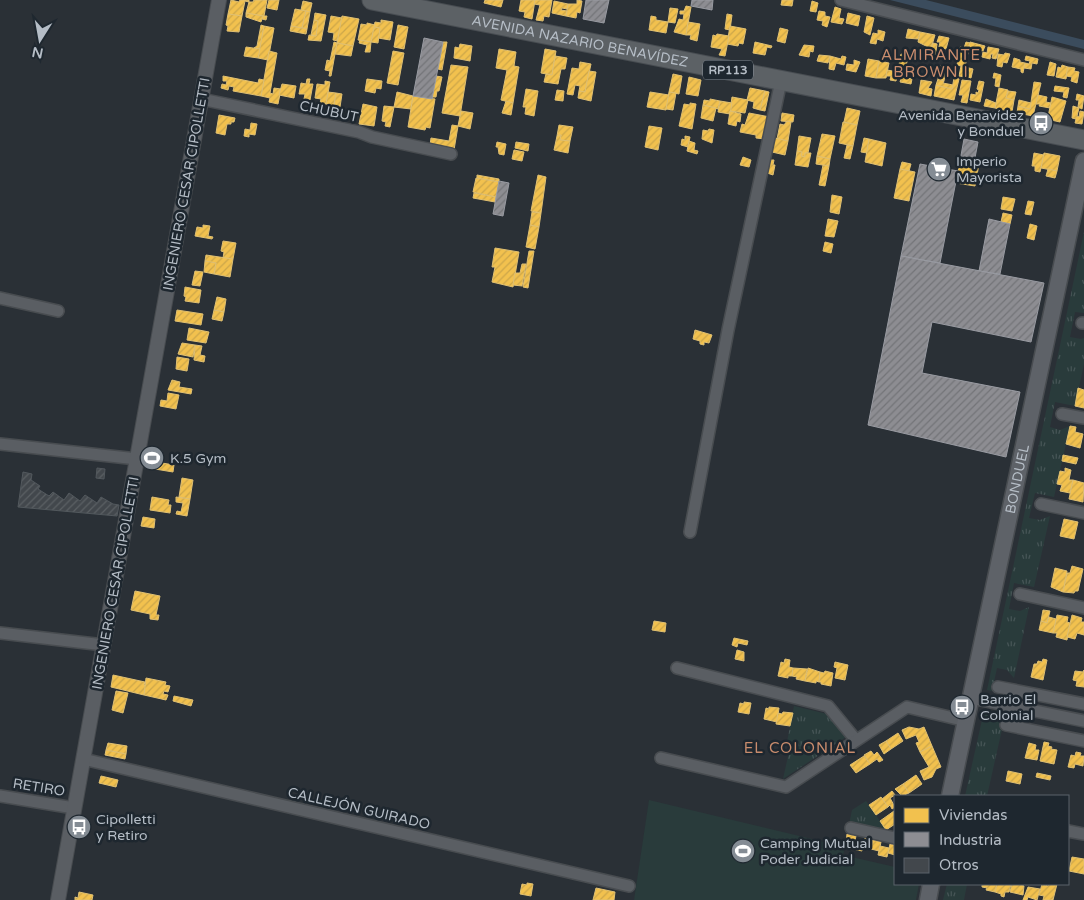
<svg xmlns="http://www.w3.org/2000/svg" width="1084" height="900" font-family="'Varela Round',sans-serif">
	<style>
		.grass { fill: url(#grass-tufts) }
		.garden { fill: #293b3b }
		.water { fill: #3b4c5d }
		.homes { fill: url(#homes-hatch); stroke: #e0c072 }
		.industry { fill: url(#industry-hatch); stroke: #999ba2 }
		.building { fill: url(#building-hatch); stroke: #52585d }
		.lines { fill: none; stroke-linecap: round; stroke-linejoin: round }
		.minor-casing { stroke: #484c50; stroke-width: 14 }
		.tertiary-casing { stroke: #484c50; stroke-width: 16 }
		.secondary-casing { stroke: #484c50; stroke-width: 19 }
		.primary-casing { stroke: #484d52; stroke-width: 21 }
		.minor { stroke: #5a5e63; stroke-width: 11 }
		.tertiary { stroke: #5a5e63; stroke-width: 14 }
		.secondary { stroke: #5e6268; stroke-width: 16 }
		.primary { stroke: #5c6165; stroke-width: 19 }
		.labels { text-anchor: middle; stroke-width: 5; stroke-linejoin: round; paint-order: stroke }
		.shield { fill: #1e272f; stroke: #889099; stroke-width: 1 }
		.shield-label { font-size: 12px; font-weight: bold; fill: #b5bdc6 }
		.street-label { font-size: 14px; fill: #b5bdc6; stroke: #1e272f }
		.poi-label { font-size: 14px; fill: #b5bdc6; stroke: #1e272f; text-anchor: start }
		.neighbourhood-label { font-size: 15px; letter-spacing: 1px; fill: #c98c6d; stroke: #1e272f }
	</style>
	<defs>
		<pattern id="grass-tufts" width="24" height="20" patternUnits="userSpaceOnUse" patternTransform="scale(1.25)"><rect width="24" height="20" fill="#293b3b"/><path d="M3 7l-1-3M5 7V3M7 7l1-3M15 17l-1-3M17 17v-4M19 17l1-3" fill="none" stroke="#465556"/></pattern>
		<pattern id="homes-hatch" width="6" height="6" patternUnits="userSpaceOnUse" patternTransform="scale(1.25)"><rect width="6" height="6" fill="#f2c14e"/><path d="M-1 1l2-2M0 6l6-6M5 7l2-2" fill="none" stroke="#cca64a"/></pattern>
		<pattern id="industry-hatch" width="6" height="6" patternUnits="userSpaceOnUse" patternTransform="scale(1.25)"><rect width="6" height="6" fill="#8d8d92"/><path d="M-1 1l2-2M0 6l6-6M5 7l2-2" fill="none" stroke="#737478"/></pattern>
		<pattern id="building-hatch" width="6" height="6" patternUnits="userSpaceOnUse" patternTransform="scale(1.25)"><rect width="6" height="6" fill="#42474c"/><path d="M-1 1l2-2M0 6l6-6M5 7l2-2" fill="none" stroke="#5b6064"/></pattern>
	</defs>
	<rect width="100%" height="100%" fill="#2a3036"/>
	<g class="grass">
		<polygon points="1084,232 1084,313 1075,312 1070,337 1081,339 1084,338 1084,364 1075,406 1055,402 1050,427 1060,430 1070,426 1054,497 1035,493 1029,518 1040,520 1050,516 1034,587 1014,583 1009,609 1020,611 1029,607 1014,678 1007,670 997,668 992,691 987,690"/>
		<polygon points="794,706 827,714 846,737 783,779 791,743 787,742"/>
		<polygon points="984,711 1005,716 987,796 965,796"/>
		<polygon points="866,801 889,834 849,825 852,810"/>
		<polygon points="947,884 967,884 964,900 943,900"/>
	</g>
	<polygon class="garden" points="649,800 845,847 843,855 895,867 895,884 919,884 916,900 634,900"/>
	<polygon class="water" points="890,0 926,0 1084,40 1084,49"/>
	<g class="homes">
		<polygon points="231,0 239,2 240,0 249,0 249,2 245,1 242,16 228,14"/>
		<polygon points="254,0 267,0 264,16 267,16 266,20 262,19 263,16 246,13 249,2 253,2"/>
		<polygon points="269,0 279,0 277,10 267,8"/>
		<polygon points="485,0 503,0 501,7 484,3"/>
		<polygon points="521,0 535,0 532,19 524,17 525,12 519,11"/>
		<polygon points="535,0 552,0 549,17 544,16 543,21 536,20 540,5 534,4"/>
		<polygon points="577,0 582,1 580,13 577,12 576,18 566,16 568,4 577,4"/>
		<polygon points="782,0 793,0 792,6 781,5"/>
		<polygon points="303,1 312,3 310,12 301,10"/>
		<polygon points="554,1 568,4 567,9 562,8 561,10 567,11 566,16 552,13"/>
		<polygon points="812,1 818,3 816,12 810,11"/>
		<polygon points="686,6 691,7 686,35 674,32 679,19 683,20 684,14 680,14 680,11 684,11"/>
		<polygon points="835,7 841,9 839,18 844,19 842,24 831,22"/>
		<polygon points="670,8 678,9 675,23 668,22"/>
		<polygon points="295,9 306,11 302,28 291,26"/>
		<polygon points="306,11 310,12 307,29 302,28"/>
		<polygon points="819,11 825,12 825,16 830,17 827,27 822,25 823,21 817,20"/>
		<polygon points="246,13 263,16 261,22 246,17"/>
		<polygon points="315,13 326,15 321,41 308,40 309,35 316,36 318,21 314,20"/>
		<polygon points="848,13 860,16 858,26 846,23"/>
		<polygon points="228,14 242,16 239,32 227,31 228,26 226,25"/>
		<polygon points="727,14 732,15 730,30 725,29"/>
		<polygon points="331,16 342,18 338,41 333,40 334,33 328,32"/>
		<polygon points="342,16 359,19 353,46 337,43"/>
		<polygon points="651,16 656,17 656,20 668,22 666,33 649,30"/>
		<polygon points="867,16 874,18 870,35 864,32"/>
		<polygon points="314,20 318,21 316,36 311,35"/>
		<polygon points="381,20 393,22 390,40 378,38 380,28 374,27 375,22 381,23"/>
		<polygon points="688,22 700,24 697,41 690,39 691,35 686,35"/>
		<polygon points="367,23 375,25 371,42 358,40 361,24 367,25"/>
		<polygon points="261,25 264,26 260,49 254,48 257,46"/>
		<polygon points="398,25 408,27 404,49 394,47"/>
		<polygon points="264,26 274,28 268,60 258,58"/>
		<polygon points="291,26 307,29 306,34 290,31"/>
		<polygon points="730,26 746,29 743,44 739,43 738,46 727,44"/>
		<polygon points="374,27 380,28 378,43 371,42"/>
		<polygon points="780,28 788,30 785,43 777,41"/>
		<polygon points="908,29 920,32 918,39 906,38"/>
		<polygon points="878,30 885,32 883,41 877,39 876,44 870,43 873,33 878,34"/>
		<polygon points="920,32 935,35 930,52 926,51 928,47 918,42"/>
		<polygon points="717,34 729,36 725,56 719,55 722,49 711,47 713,35 716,36"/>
		<polygon points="939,36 949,38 946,49 939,47 940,42 937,42"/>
		<polygon points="360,40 371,42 370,52 365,52 367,45 359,43"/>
		<polygon points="334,42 337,43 331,76 329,76 330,71 325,70 327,60 330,61"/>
		<polygon points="443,42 447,42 442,70 438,69"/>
		<polygon points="755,42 772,46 771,48 767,47 765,55 753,53"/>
		<polygon points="966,42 970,43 965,67 957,65 960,47 964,48"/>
		<polygon points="970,42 985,46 983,51 969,48"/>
		<polygon points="337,43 353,46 351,56 335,54"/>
		<polygon points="933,43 937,44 935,58 929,57"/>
		<polygon points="460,44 472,46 470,61 454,58 455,47 459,48"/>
		<polygon points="804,45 814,46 813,52 810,51 809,57 799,55"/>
		<polygon points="246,47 260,49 258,58 244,56"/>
		<polygon points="988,47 999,49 996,59 992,58 993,54 991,54 990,59 982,57 983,52 987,53"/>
		<polygon points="499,49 516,52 514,66 519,67 513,103 501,100 507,70 496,68"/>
		<polygon points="545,49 556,51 552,75 541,73"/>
		<polygon points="269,51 277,53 270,93 273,94 274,88 281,89 278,104 269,102 270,98 261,96"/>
		<polygon points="393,51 404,53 398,85 387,83"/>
		<polygon points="1005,53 1010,54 1007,63 1003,62 1002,67 997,66 998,54 1004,55"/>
		<polygon points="901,54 908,56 905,72 908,72 907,78 912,79 911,84 900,82 902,75 900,75 901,71 898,70"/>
		<polygon points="819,55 830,56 828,63 817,61"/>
		<polygon points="555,56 567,58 565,69 561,69 558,84 544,82 546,74 552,75"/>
		<polygon points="830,56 841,59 842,56 846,57 844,65 836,63 834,70 829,69"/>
		<polygon points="1026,56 1038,59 1037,64 1032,63 1031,69 1024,68 1025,63 1029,64 1030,61 1025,60"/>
		<polygon points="1014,58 1020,60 1020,62 1025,63 1023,73 1021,72 1021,69 1012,67"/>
		<polygon points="868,59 879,61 876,78 865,76"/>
		<polygon points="854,60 860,62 856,72 846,70 847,64 854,65"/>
		<polygon points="879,61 889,63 886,78 876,78"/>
		<polygon points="580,62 591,64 585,92 579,91 580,86 575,85 573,95 567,94 572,68 579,69"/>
		<polygon points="1050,62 1056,64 1054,76 1047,75"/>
		<polygon points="451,65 468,67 460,116 442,113"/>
		<polygon points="1062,65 1068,67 1066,79 1056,77 1058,67 1061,68"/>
		<polygon points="940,66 946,68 944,81 938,79"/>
		<polygon points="961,66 973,69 971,78 968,77 969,71 966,71 965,77 959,76"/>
		<polygon points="1068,67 1075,68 1074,71 1079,72 1077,83 1071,81 1072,77 1066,76"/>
		<polygon points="887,70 898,72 896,81 890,80 891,76 886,76"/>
		<polygon points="589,71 596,72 591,101 578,98 579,91 585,92"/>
		<polygon points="994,73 1001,75 999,87 995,86 996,78 993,78"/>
		<polygon points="673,74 682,76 679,94 669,92"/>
		<polygon points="223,76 258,83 259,79 264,80 261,96 233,91 234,87 229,86 228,90 221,88 222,84 226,85 227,81 223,81"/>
		<polygon points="436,76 442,77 439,91 437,91 436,97 432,97"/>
		<polygon points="689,77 701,80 698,96 686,94"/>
		<polygon points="954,78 959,79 954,100 934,96 936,85 952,89"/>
		<polygon points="307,79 310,79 309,84 313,84 310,100 304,99 305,94 299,94 301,83 306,84"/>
		<polygon points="367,79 382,81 381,89 376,88 375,93 365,91"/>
		<polygon points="938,79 944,81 943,83 953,85 952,89 936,85"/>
		<polygon points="921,80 932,82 928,88 932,89 931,96 919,93"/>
		<polygon points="962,80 971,81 967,103 961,102 963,95 959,95"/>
		<polygon points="325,81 330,82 326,104 320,103 321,99 315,98 317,84 325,85"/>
		<polygon points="979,81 984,82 980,102 970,100 971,94 976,95 976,92 978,93 979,90 977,89"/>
		<polygon points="1034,82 1041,83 1033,116 1017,113 1018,106 1030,109"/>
		<polygon points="282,84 296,86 294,98 279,95"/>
		<polygon points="1055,86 1069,88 1067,98 1063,97 1064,92 1054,91"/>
		<polygon points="750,88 765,91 760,110 753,108 754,102 747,100"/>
		<polygon points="999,88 1008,90 1006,98 1014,100 1012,112 995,108"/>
		<polygon points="526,89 538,91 534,116 525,114 526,107 523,107"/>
		<polygon points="557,90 564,91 563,101 555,100"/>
		<polygon points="765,91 769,92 765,111 760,110"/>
		<polygon points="1008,91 1016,92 1014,100 1006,98"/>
		<polygon points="328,92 336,93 334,106 326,104"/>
		<polygon points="397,92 413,96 411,109 394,107"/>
		<polygon points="650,92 669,95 666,110 647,107"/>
		<polygon points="669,92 676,93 673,110 666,109"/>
		<polygon points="336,93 342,94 340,107 334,106"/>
		<polygon points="1077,94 1084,96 1082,109 1078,107 1079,100 1076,100"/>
		<polygon points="1038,95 1047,97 1046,102 1051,103 1050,108 1039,106 1040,104 1036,104"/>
		<polygon points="413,96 435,99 430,128 426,127 425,130 408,127"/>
		<polygon points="732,97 748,100 745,113 730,111"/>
		<polygon points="1052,97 1066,101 1060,122 1051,120 1052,118 1048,117"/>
		<polygon points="710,99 720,101 718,109 703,105 704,100 710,101"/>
		<polygon points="986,99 996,103 995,108 984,106"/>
		<polygon points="1019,100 1031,103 1030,109 1018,106"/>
		<polygon points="506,101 513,103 511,115 502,113"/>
		<polygon points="720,101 732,103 730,114 718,112"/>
		<polygon points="690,103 696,104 692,129 679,126 684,104 690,105"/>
		<polygon points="363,104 377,107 374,126 359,124"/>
		<polygon points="703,105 716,108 713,121 701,118"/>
		<polygon points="384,106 394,107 390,127 385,126 386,122 382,121"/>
		<polygon points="1073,106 1079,108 1077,116 1079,117 1080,111 1084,112 1082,124 1075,123 1076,119 1072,118"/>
		<polygon points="847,108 860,111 857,125 844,122"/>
		<polygon points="461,111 473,113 470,129 458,126"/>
		<polygon points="730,111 741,114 740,122 737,121 736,126 728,124"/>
		<polygon points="749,113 770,117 765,139 756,138 756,135 740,132 742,124 745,125"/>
		<polygon points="782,113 794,115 793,122 781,121"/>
		<polygon points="219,115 235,118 234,122 231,122 231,124 227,124 225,135 216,133"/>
		<polygon points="787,121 791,122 788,141 777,139 780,124 784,125"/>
		<polygon points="843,122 857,125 853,146 839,143"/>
		<polygon points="251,123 257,124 255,135 249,134 249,137 244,136 245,129 250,130"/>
		<polygon points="452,125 458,126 454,150 430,145 431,138 449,141"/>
		<polygon points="559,125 573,127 570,141 560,140 561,135 557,136"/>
		<polygon points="649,126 662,128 658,150 645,147"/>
		<polygon points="709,129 714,130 712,143 702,139 703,130 708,131"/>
		<polygon points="822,134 835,136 830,159 817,156"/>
		<polygon points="559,135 561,135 560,140 570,141 568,153 554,150 557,136"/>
		<polygon points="685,136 690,137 688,147 681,145 682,139 685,140"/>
		<polygon points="799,136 811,138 808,153 805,153 805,157 801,156 802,152 797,151"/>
		<polygon points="775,138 788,141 785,155 772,152"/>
		<polygon points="864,138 869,139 867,153 861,152"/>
		<polygon points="869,139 886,143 882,166 865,162"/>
		<polygon points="689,141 695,143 694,150 698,151 697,154 687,151"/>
		<polygon points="497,142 506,144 504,155 499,154 498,147 496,147"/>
		<polygon points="516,142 529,144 528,151 515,148"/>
		<polygon points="847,145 853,146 850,159 844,158"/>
		<polygon points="514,150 524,152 522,161 512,159"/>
		<polygon points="797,151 802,152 801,156 805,157 805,153 811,153 808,167 795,165"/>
		<polygon points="1034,153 1044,155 1040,172 1035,171 1035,166 1032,166"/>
		<polygon points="1044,153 1060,156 1057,171 1041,168"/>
		<polygon points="817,156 830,159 829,166 816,164"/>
		<polygon points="743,157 751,160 749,167 740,165"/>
		<polygon points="770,160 774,160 773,165 775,165 773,175 767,173"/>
		<polygon points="960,161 979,164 975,186 956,183"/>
		<polygon points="902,162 911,164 909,171 900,169"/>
		<polygon points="823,165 829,166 825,186 819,185"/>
		<polygon points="900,169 915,172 909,201 894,198"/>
		<polygon points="1048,169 1057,171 1055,178 1046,176"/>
		<polygon points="477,175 499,179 499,182 477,178"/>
		<polygon points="538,175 546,177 541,213 531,211"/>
		<polygon points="476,178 499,182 496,197 473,192"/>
		<polygon points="474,193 496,197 495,202 473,198"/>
		<polygon points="832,195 842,197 839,214 830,212"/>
		<polygon points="1003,197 1015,199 1012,211 1001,209"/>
		<polygon points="1028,201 1034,202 1031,215 1025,214"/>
		<polygon points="532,212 541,213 539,227 530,225"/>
		<polygon points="1003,213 1012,215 1010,224 1001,222"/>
		<polygon points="828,219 838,221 834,237 825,236"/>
		<polygon points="1030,224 1037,226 1034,240 1027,238"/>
		<polygon points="203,225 210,226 208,236 213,237 212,239 195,236 197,227 203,228"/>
		<polygon points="530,225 539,227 535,249 526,247"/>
		<polygon points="223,241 236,243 233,259 223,258 224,252 221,251"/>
		<polygon points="825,242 833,244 831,253 823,251"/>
		<polygon points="495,248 519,252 513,287 492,282 495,267 492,267"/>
		<polygon points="529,251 534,251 528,288 523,287"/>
		<polygon points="206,255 233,259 230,277 214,274 216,263 205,261"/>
		<polygon points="205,261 216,263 214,274 204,272"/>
		<polygon points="522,264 526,264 522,286 513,285 515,273 520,273"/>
		<polygon points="195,271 203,272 200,286 192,285"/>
		<polygon points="185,287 201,290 199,303 185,301 186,297 184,296"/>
		<polygon points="217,297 226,299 224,312 214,310"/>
		<polygon points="177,310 203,314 201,325 175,321"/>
		<polygon points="214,310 224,312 222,321 212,319"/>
		<polygon points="189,328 209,332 206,343 187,340"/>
		<polygon points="695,330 712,335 709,343 704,342 704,345 700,344 700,341 693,339"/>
		<polygon points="182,343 195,345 193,357 178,354"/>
		<polygon points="195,345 202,346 200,355 205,356 204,362 194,360"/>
		<polygon points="177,357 189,359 187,371 176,369"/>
		<polygon points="172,380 180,382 179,387 192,389 191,394 168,390"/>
		<polygon points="1078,388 1084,390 1084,408 1075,406"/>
		<polygon points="168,393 179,395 176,409 160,406 161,400 167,401"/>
		<polygon points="1070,426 1076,427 1075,432 1083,434 1080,448 1066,444"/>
		<polygon points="1063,455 1078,458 1076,464 1062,461"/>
		<polygon points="150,461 174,465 173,472 149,468"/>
		<polygon points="1065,468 1071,470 1069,480 1073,480 1070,493 1060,491 1062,485 1057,484 1060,471 1065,472"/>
		<polygon points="182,478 193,480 190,499 179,497"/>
		<polygon points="1073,480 1084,483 1083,502 1069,499"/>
		<polygon points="152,497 169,500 168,505 171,505 170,513 150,510"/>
		<polygon points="176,497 190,499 187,516 176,514 177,511 181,512 183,503 176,502"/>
		<polygon points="143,517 155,519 154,528 141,526"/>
		<polygon points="1064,519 1078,522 1074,539 1060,536"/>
		<polygon points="1072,566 1083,569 1078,591 1075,591 1074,593 1063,592 1067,573 1070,573"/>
		<polygon points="1055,568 1067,571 1063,592 1051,587"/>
		<polygon points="135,591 160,596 156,615 159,615 158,620 150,619 150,614 131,610"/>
		<polygon points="1043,610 1050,611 1047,623 1041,621"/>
		<polygon points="1057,615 1068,617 1067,622 1070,623 1067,640 1056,637 1057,633 1053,633"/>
		<polygon points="1072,615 1082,618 1081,622 1084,622 1084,635 1077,633 1075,639 1067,637"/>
		<polygon points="1049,617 1056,619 1053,633 1039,630 1041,621 1047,623"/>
		<polygon points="654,621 666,623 665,632 652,630"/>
		<polygon points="734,638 748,641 747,645 738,643 737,647 732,645"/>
		<polygon points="737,650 744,652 744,661 735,659"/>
		<polygon points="785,659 790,660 789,667 793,668 792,676 788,676 788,678 778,676 781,662 784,663"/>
		<polygon points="1043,659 1047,660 1043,680 1031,677 1034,664 1037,664 1038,661 1042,662"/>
		<polygon points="835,662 848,665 845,680 835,678 837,668 834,667"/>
		<polygon points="793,668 807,669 805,681 796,679 797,677 792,676"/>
		<polygon points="808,668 820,672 819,682 816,681 816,683 805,681"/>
		<polygon points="1084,670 1084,687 1076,686 1077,681 1073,680 1075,671 1083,672"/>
		<polygon points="825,671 833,673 831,686 821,684 821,682 819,682 820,672 824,673"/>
		<polygon points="113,675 145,682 144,685 146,685 144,695 111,687"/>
		<polygon points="146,678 166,682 165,685 170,686 168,692 164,691 163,694 168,695 166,700 144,695"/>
		<polygon points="116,691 128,693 123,713 112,710"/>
		<polygon points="174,696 193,700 191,706 173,701"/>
		<polygon points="744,702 751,703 749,714 738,712 740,703 744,704"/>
		<polygon points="769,707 779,708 777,722 764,719 766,708 769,709"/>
		<polygon points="783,712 793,713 790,726 776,724 778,713 782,714"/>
		<polygon points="909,727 919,729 924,727 932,746 920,752 916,743 919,742 916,735 906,739 902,730"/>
		<polygon points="898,733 903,741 891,749 886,741"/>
		<polygon points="886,741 891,749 884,754 879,745"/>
		<polygon points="1044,742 1049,743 1048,746 1052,747 1051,749 1057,750 1054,764 1040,761"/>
		<polygon points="108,743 127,746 126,754 106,750"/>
		<polygon points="1029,743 1036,745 1035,750 1039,750 1037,760 1025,758"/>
		<polygon points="932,746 941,767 936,769 932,777 924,780 920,771 929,767 920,752"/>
		<polygon points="106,750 126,754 125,759 105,755"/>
		<polygon points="871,751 874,755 877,752 883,760 879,762 877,759 870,764 864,755"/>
		<polygon points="1076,752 1081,753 1080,756 1084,756 1083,766 1075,764 1074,768 1068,767 1071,755 1075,756"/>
		<polygon points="864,756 870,764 856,773 850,765"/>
		<polygon points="1008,771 1022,774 1020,784 1006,781"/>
		<polygon points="1037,773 1051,776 1050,780 1036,777"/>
		<polygon points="916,775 922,784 909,793 903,784"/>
		<polygon points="101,776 118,780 116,787 99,783"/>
		<polygon points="903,784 909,793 902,796 895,789"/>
		<polygon points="892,791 895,795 890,798 895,807 892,809 890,805 888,807 882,799"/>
		<polygon points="881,797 888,807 876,815 869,805"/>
		<polygon points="894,811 895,824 886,830 880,821"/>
		<polygon points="847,834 856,836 854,845 846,843"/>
		<polygon points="865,838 873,840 871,849 863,847"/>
		<polygon points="873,840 881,842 879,851 871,849"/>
		<polygon points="855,841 864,843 862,851 853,849"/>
		<polygon points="890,844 895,845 895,855 888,853"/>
		<polygon points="880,846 889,848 887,857 878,855"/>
		<polygon points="1072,857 1084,859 1084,874 1069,871"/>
		<polygon points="527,883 533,884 531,896 520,894 522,884 527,885"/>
		<polygon points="982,884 997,884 995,892 986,890 987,888 982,887"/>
		<polygon points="997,884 1011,884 1009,892 1005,892 1004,897 1001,896 1001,894 995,892"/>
		<polygon points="1012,884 1020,884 1024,886 1023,895 1010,892"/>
		<polygon points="1042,884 1048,886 1049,884 1057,884 1053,900 1043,900 1044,896 1039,895"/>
		<polygon points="1028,887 1040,889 1037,900 1028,897 1027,900 1023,900"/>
		<polygon points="596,888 615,892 614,900 593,900"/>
		<polygon points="79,892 93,895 92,900 75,900 75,897 78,898"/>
	</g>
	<g class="industry">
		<polygon points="586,0 609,0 604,23 583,19"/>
		<polygon points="692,0 713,0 712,10 691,6"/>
		<polygon points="424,38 443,42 432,99 413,96"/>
		<polygon points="964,139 978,142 974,163 960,161"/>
		<polygon points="920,164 958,171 940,263 901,256"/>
		<polygon points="499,181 509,183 503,216 493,214"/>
		<polygon points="989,219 1010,224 1000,274 979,271"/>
		<polygon points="901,256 1044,283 1031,342 932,322 922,373 1020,392 1006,457 868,425"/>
	</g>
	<g class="building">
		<polygon points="97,468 105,469 104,479 96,478"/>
		<polygon points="23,472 32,474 31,480 40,486 38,489 49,496 53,492 64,500 69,493 80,501 85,495 97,503 101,497 113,504 119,505 117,516 18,507"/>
	</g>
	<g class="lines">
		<g class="minor-casing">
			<g id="minor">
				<polyline points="841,0 1084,60"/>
				<polyline points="201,99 359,132 372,137 451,154"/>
				<polyline points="0,298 58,311"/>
				<polyline points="1082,323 1084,323"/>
				<polyline points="1062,414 1084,418"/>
				<polyline points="0,444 137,459"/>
				<polyline points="1041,504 1084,513"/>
				<polyline points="690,532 728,330 781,81"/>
				<polyline points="1020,594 1084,608"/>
				<polyline points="0,633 104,645"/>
				<polyline points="677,668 828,706 856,740"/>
				<polyline points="998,687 1084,704"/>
				<polyline points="971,698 1084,721"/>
				<polyline points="1006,725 1084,741"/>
				<polyline points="661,758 786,787 907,707 966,721"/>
				<polyline points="83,759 629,886"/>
				<polyline points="0,796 74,808"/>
				<polyline points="851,828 895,838"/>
				<polyline points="1068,831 1084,834"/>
			</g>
		</g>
		<g class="tertiary-casing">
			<polyline id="tertiary" points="58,900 219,0"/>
		</g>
		<g class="secondary-casing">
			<g id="secondary">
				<path id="s1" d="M950 796 1084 161"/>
				<polyline points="928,900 931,884"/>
			</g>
		</g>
		<g class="primary-casing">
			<g id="primary">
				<path id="s2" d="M372 0 1084 140"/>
			</g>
		</g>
		<use href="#minor" class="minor"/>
		<use href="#tertiary" class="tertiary"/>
		<use href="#secondary" class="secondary"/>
		<use href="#primary" class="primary"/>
	</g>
	<defs>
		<g id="bus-disc" transform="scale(1.25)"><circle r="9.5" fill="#848c94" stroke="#1e272f"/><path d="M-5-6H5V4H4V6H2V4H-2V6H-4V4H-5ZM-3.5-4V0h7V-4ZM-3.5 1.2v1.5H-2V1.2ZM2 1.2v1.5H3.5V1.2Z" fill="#fff"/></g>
		<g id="supermarket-disc" transform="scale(1.25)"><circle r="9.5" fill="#848c94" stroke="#1e272f"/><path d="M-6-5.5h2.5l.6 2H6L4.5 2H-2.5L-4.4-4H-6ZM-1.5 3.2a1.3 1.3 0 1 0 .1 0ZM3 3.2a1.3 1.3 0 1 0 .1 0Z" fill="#fff"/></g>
		<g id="stadium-disc" transform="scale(1.25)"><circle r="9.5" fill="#848c94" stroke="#1e272f"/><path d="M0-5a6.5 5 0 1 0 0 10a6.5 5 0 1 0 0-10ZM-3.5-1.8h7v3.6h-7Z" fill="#fff"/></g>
	</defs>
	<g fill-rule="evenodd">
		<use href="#bus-disc" x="1041" y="123"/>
		<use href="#supermarket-disc" x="939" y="169"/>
		<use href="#stadium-disc" x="152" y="458"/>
		<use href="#bus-disc" x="962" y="707"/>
		<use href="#bus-disc" x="79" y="827"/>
		<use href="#stadium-disc" x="743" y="851"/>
	</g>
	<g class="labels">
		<rect class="shield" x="703" y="60.5" width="50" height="19" rx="4"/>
		<g class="shield-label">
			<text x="728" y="74">RP113</text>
		</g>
		<g class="street-label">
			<text dy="5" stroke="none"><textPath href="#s2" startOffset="212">AVENIDA NAZARIO BENAVÍDEZ</textPath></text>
			<text transform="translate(329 111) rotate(12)" y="5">CHUBUT</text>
			<text transform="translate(186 184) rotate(-80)" y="5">INGENIERO CESAR CIPOLLETTI</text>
			<text dy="5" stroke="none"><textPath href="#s1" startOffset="324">BONDUEL</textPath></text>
			<text transform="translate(115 583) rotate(-80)" y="5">INGENIERO CESAR CIPOLLETTI</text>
			<text transform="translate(39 787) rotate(9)" y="5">RETIRO</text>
			<text transform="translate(359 808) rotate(13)" y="5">CALLEJÓN GUIRADO</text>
		</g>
		<g class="poi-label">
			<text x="1024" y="120" text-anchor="end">Avenida Benavídez<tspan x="1024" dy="16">y Bonduel</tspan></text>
			<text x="956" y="166">Imperio<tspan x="956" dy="16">Mayorista</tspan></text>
			<text x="170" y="463">K.5 Gym</text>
			<text x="980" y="704">Barrio El<tspan x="980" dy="16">Colonial</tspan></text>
			<text x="96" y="824">Cipolletti<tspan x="96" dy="16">y Retiro</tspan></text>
			<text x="760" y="848">Camping Mutual<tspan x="760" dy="16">Poder Judicial</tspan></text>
		</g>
		<g class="neighbourhood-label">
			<text x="931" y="60">ALMIRANTE<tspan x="931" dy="17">BROWN I</tspan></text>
			<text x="800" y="753">EL COLONIAL</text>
		</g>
	</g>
	<rect x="894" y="795" width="175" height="90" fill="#1e272f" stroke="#5a636b"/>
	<rect x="904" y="808" width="25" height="15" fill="#f2c14e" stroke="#5a636b"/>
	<text x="939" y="820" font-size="15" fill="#b5bdc6">Viviendas</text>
	<rect x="904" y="832" width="25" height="15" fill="#8d8d92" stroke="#5a636b"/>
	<text x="939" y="845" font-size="15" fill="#b5bdc6">Industria</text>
	<rect x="904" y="858" width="25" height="15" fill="#42474c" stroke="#5a636b"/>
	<text x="939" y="870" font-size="15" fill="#b5bdc6">Otros</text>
	<g transform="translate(40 40) rotate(191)" stroke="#1e272f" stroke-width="4" paint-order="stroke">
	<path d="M0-4L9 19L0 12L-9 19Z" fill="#b5bdc6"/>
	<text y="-8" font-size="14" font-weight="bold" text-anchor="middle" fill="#b5bdc6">N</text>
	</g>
</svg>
